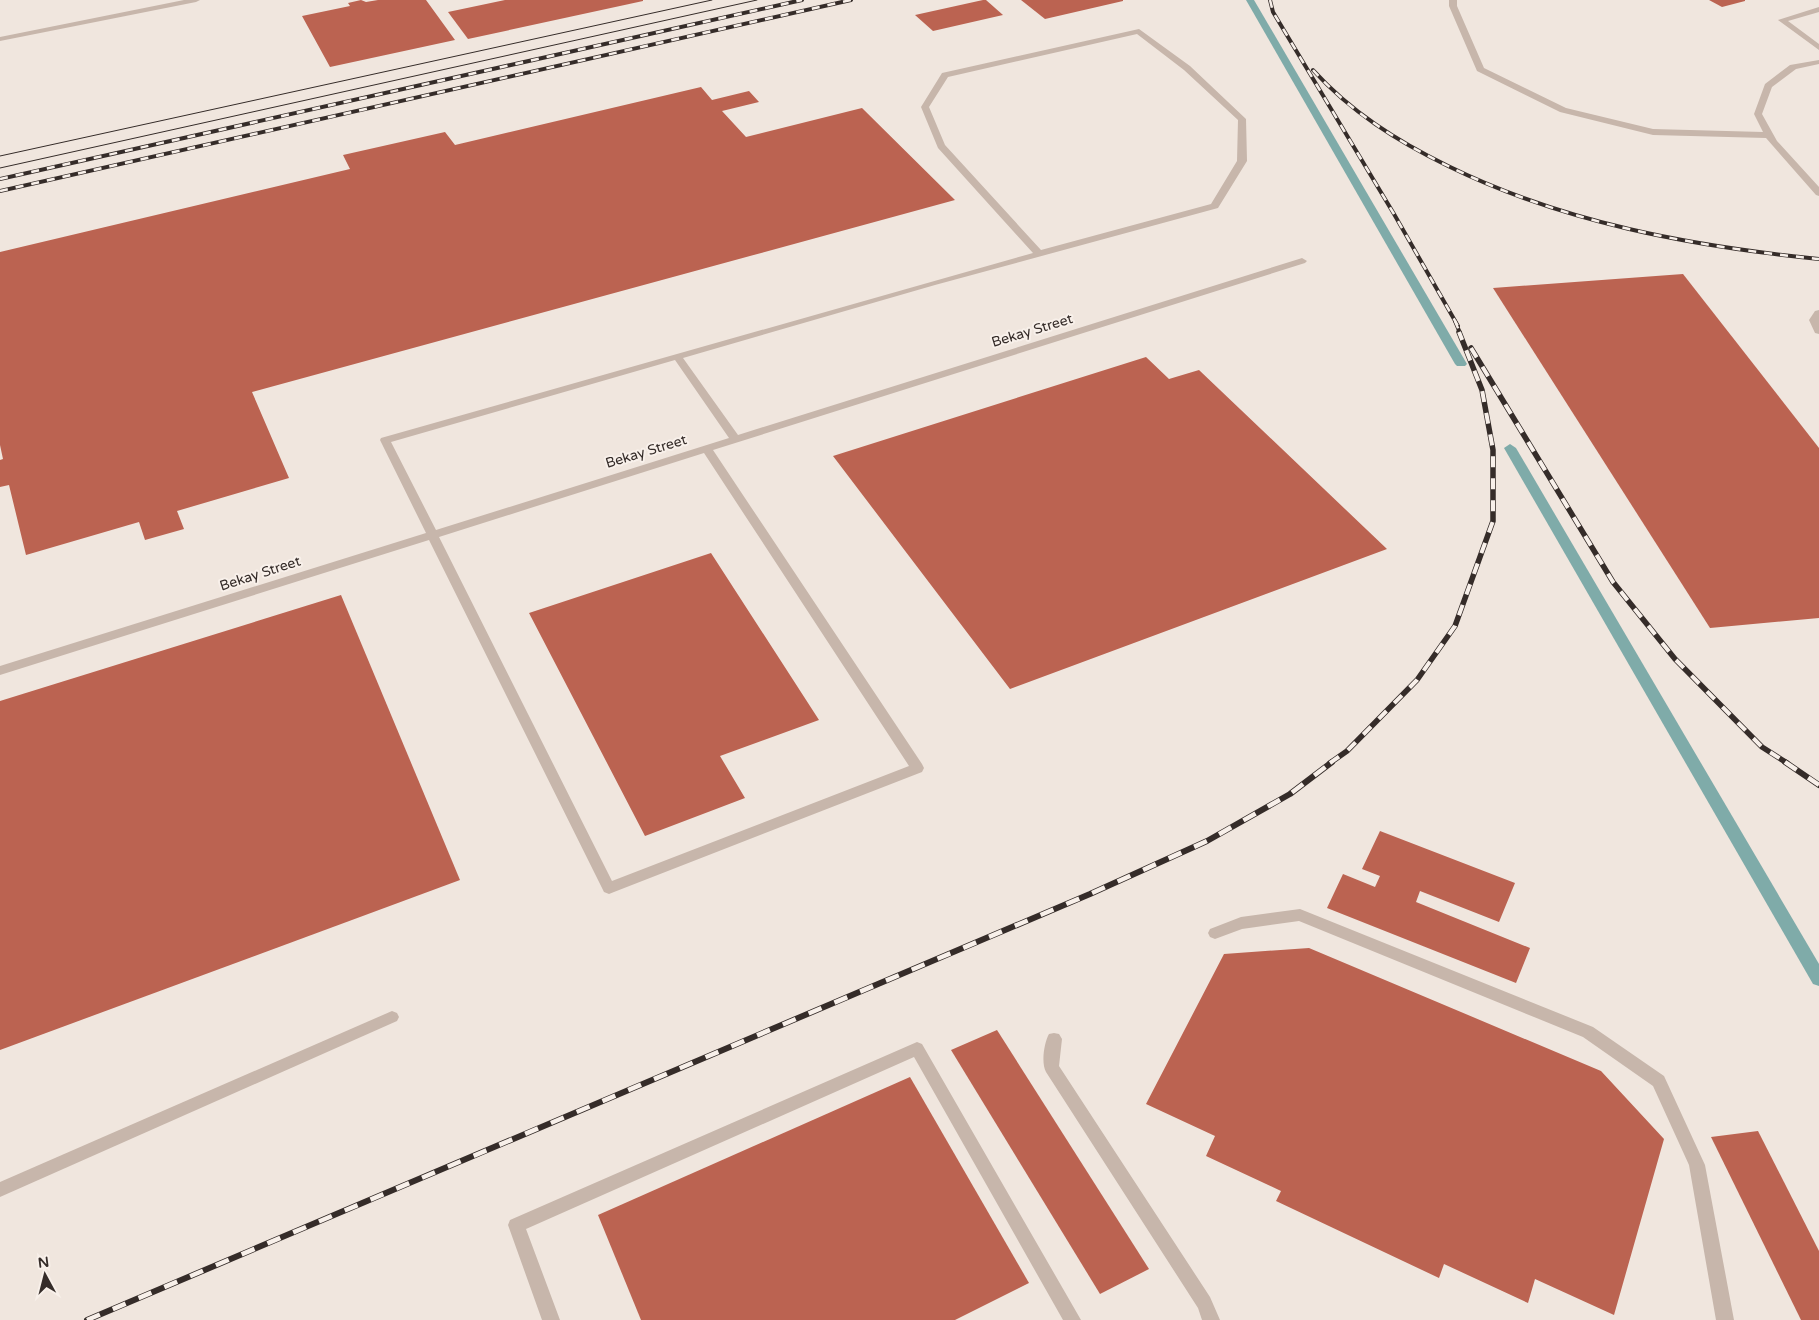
<svg xmlns="http://www.w3.org/2000/svg" width="1819" height="1320" font-family="'Varela Round',sans-serif">
	<style>
		.lines { fill: none; stroke-linecap: round; stroke-linejoin: round }
		.stream { fill: #7faba9; fill-rule: evenodd }
		.building { fill: #bb6351 }
		.minor { fill: #c7b6ab; fill-rule: evenodd }
		.tram { stroke: #352c29; stroke-width: 1 }
		.rail-far2-casing { stroke: #352c29; stroke-width: 4 }
		.rail-far1-casing { stroke: #352c29; stroke-width: 5.5 }
		.rail-casing { stroke: #352c29; stroke-width: 6 }
		.rail-far2 { stroke: #f8f0ea; stroke-width: 2.5; stroke-dasharray: 8; stroke-linecap: butt }
		.rail-far1 { stroke: #f8f0ea; stroke-width: 4; stroke-dasharray: 11; stroke-linecap: butt }
		.rail { stroke: #f8f0ea; stroke-width: 4.5; stroke-dasharray: 14; stroke-linecap: butt }
		.labels { text-anchor: middle; stroke-width: 4; stroke-linejoin: round; paint-order: stroke }
		.street-label { font-size: 14px; fill: #352c29; stroke: #f8f0ea }
	</style>
	<rect width="100%" height="100%" fill="#f0e6de"/>
	<g class="lines">
		<g class="stream">
			<polygon points="1246,0 1254,0 1467,364 1465,366 1457,366 1455,364"/>
			<polygon points="1510,444 1516,448 1819,964 1819,986 1813,984 1504,448"/>
		</g>
	</g>
	<g class="building">
		<polygon points="361,0 366,2 378,0 426,0 455,40 330,67 302,16 350,6 348,3"/>
		<polygon points="505,0 643,0 643,1 468,39 448,12"/>
		<polygon points="983,0 986,0 1003,15 933,31 915,15"/>
		<polygon points="1021,0 1123,0 1123,1 1045,19"/>
		<polygon points="1709,0 1745,0 1745,1 1722,7"/>
		<polygon points="701,87 712,100 749,91 759,102 722,111 746,137 862,108 955,200 252,392 289,478 177,511 184,529 145,540 139,522 26,555 9,485 0,487 0,460 3,459 0,445 0,252 350,169 343,155 445,132 455,145"/>
		<polygon points="1683,274 1819,448 1819,618 1710,628 1493,288"/>
		<polygon points="1146,357 1169,379 1199,370 1387,549 1010,689 833,456"/>
		<polygon points="711,553 819,720 720,756 745,798 645,836 529,613"/>
		<polygon points="341,595 460,880 0,1050 0,701"/>
		<polygon points="1380,831 1515,883 1499,922 1420,891 1416,902 1530,948 1516,983 1327,908 1343,874 1375,887 1380,876 1362,869"/>
		<polygon points="1309,948 1601,1071 1664,1139 1614,1315 1535,1279 1528,1303 1444,1264 1439,1278 1276,1201 1281,1191 1206,1156 1215,1136 1146,1104 1224,954"/>
		<polygon points="997,1030 1149,1269 1100,1294 951,1050"/>
		<polygon points="910,1077 1029,1283 955,1320 641,1320 598,1215"/>
		<polygon points="1758,1131 1819,1251 1819,1320 1801,1320 1711,1137"/>
	</g>
	<g class="lines">
		<g class="minor">
			<polygon points="184,0 200,0 196,2 0,41 0,37"/>
			<polygon points="1449,0 1457,0 1457,6 1484,68 1566,108 1653,129 1763,132 1754,114 1765,84 1790,65 1819,60 1819,64 1796,69 1772,87 1762,114 1777,141 1819,187 1819,196 1816,195 1766,138 1653,135 1560,112 1477,71 1449,6"/>
			<polygon points="1819,7 1819,12 1788,21 1819,44 1819,50 1778,20"/>
			<path d="M1139 29 1190 66 1246 119 1247 161 1218 208 935 285 683 358 738 435 1299 259 1302 258 1307 261 1305 263 713 450 922 764 924 768 922 772 614 892 609 894 604 892 429 540 0 675V666L426 533 380 440 381 438 1033 253 938 148 921 107 942 73ZM1137 34 1184 70 1238 120 1237 161 1211 204 1041 250 945 145 929 107 948 77ZM675 360 729 438 436 530 391 442ZM704 453 909 766 612 881 439 537Z"/>
			<polygon points="1819,310 1819,334 1815,333 1809,320 1815,311"/>
			<polygon points="1300,909 1593,1027 1664,1076 1705,1165 1734,1320 1716,1320 1689,1165 1653,1086 1583,1037 1299,921 1242,929 1215,939 1210,937 1208,933 1210,929 1241,917"/>
			<polygon points="392,1011 397,1013 399,1017 397,1021 0,1197 0,1182"/>
			<path d="M1054 1033 1059 1034 1062 1039 1059 1066 1210 1297 1220 1320H1202L1198 1308 1046 1072C1041 1063 1044 1043 1049 1034Z"/>
			<polygon points="917,1042 922,1044 1081,1320 1063,1320 914,1057 526,1229 560,1320 542,1320 508,1225 510,1220"/>
		</g>
		<g class="tram">
			<polyline points="0,156 712,0"/>
			<polyline points="0,168 757,0"/>
		</g>
		<g class="rail-far2-casing">
			<g id="rail-far2">
				<polyline points="1270,0 1273,12 1394,214 1458,326"/>
				<path d="M1313 70C1351 112 1397 141 1448 166 1564 223 1691 246 1819 259"/>
				<polyline points="0,179 802,0"/>
				<polyline points="0,191 851,0"/>
				<polyline points="1455,321 1460,333"/>
			</g>
		</g>
		<g class="rail-far1-casing">
			<g id="rail-far1">
				<polyline points="1471,348 1613,582 1675,659 1762,747 1787,763"/>
				<polyline points="1330,763 1347,751 1417,680 1455,626 1493,521 1493,450 1482,390 1459,332"/>
			</g>
		</g>
		<g class="rail-casing">
			<g id="rail">
				<polyline points="1785,762 1819,785"/>
				<polyline points="87,1320 1090,894 1207,841 1290,794 1332,762"/>
			</g>
		</g>
		<use href="#rail-far2" class="rail-far2"/>
		<use href="#rail-far1" class="rail-far1"/>
		<use href="#rail" class="rail"/>
	</g>
	<g class="labels">
		<g class="street-label">
			<text transform="translate(1032 330) rotate(-17)" y="5">Bekay Street</text>
			<text transform="translate(646 451) rotate(-17)" y="5">Bekay Street</text>
			<text transform="translate(260 573) rotate(-18)" y="5">Bekay Street</text>
		</g>
	</g>
	<g transform="translate(45 1275) rotate(353)" stroke="#f8f0ea" stroke-width="4" paint-order="stroke">
	<path d="M0-4L9 19L0 12L-9 19Z" fill="#352c29"/>
	<text y="-8" font-size="14" font-weight="bold" text-anchor="middle" fill="#352c29">N</text>
	</g>
</svg>
